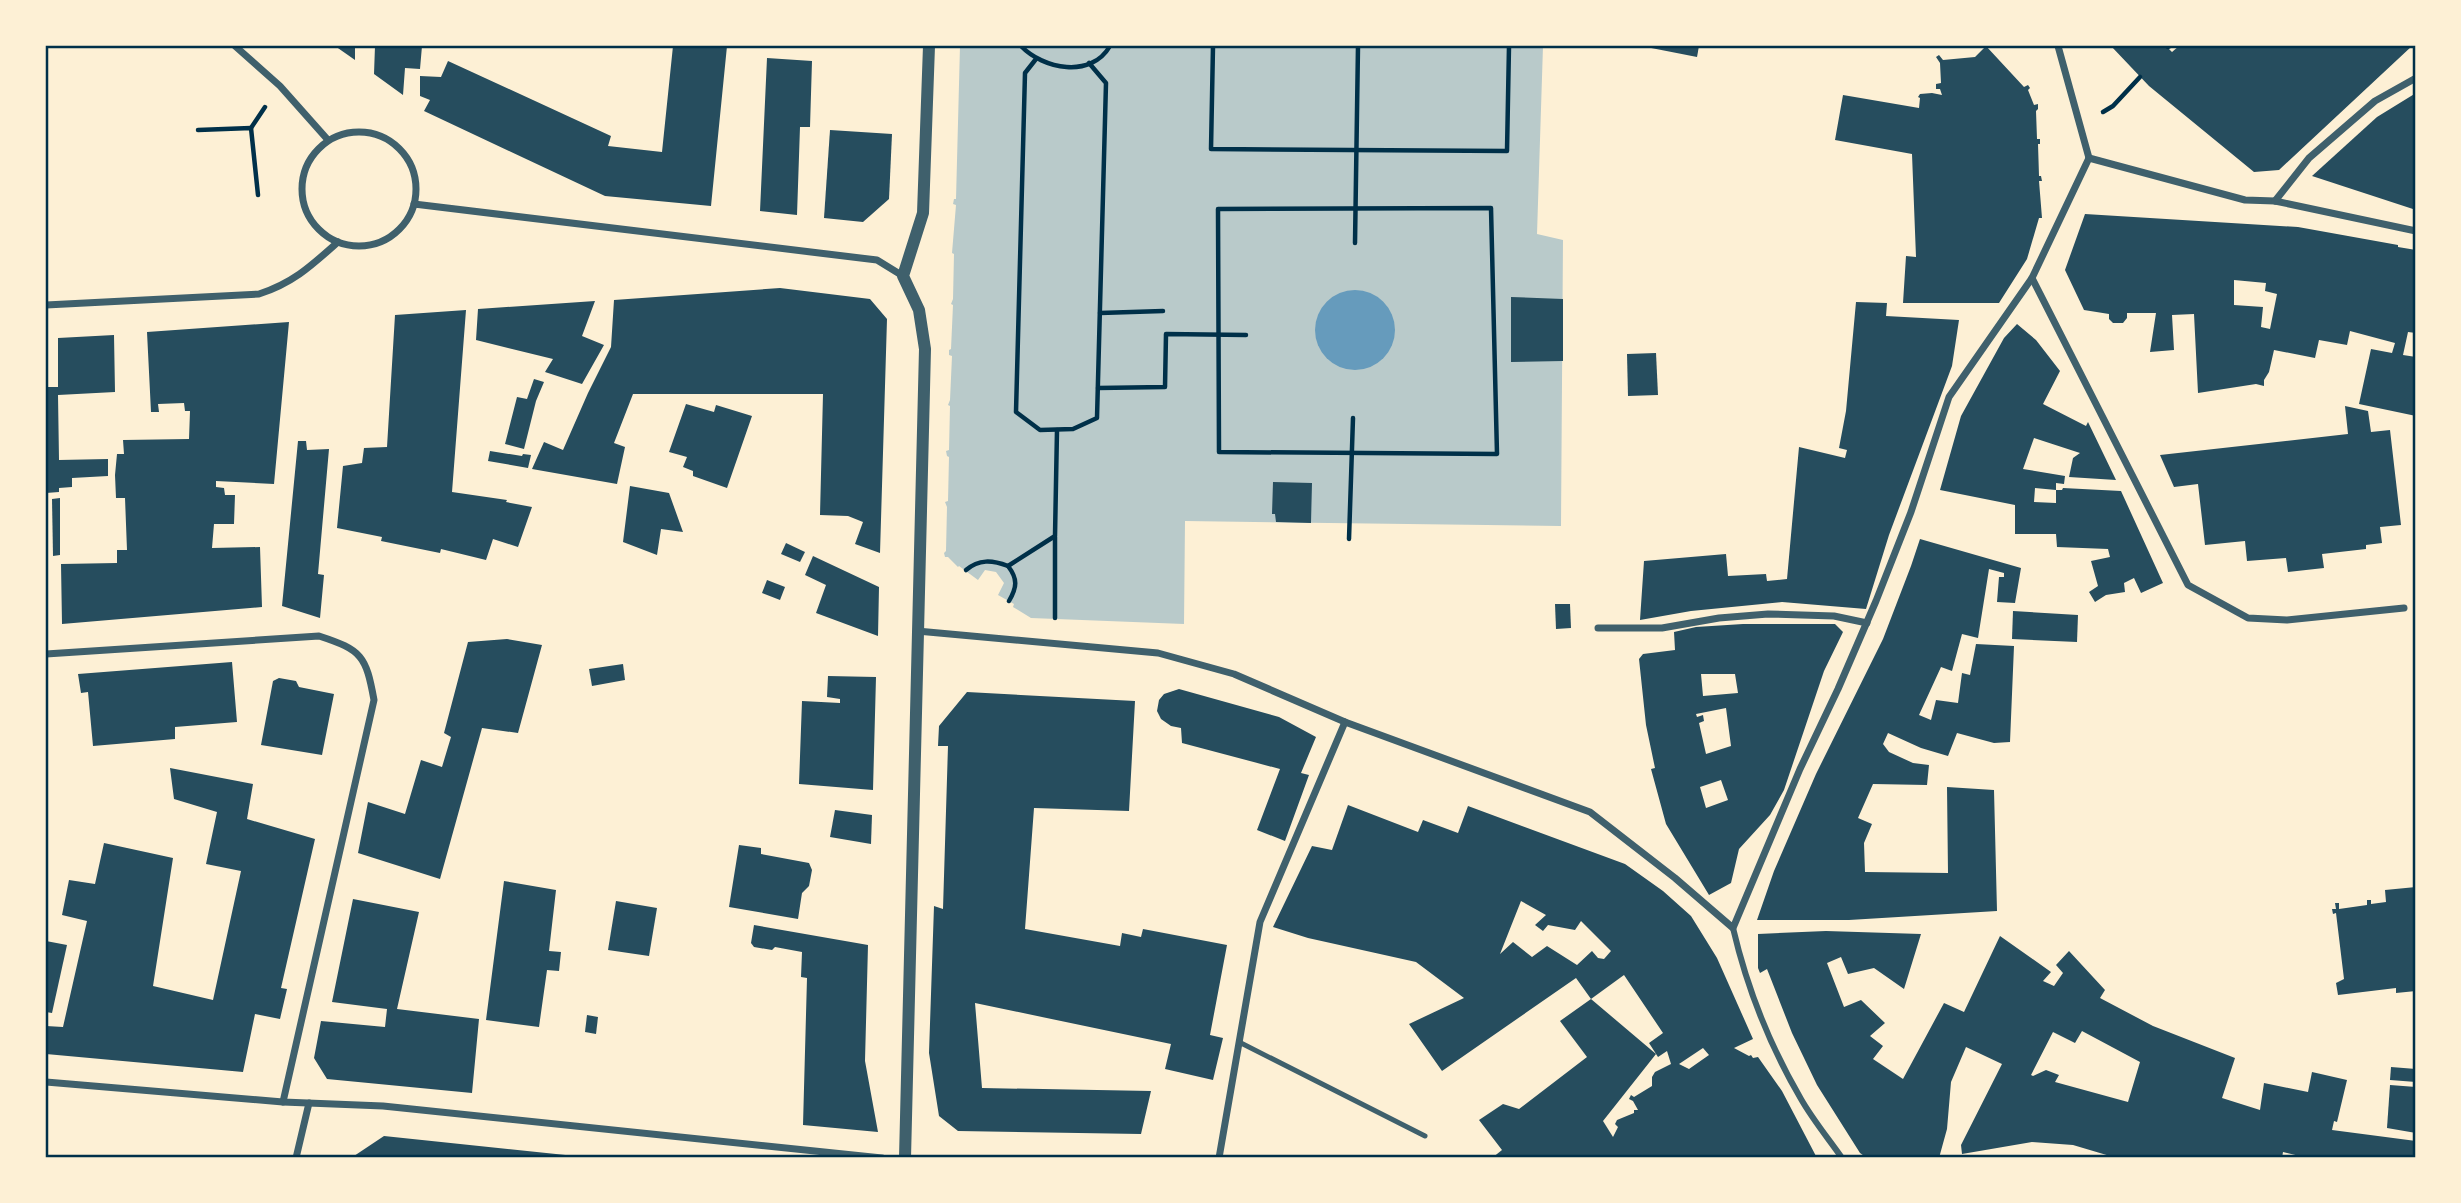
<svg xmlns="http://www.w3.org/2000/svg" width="2461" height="1203" font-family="Poppins,sans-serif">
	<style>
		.green { fill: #b9caca }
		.water { fill: #669bbc }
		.building { fill: #264d5e; fill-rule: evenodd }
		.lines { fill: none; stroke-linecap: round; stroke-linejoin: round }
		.path { stroke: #003049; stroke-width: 4.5 }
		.service { stroke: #3f606c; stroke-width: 5 }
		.pedestrian { stroke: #3f606c; stroke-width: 6 }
		.minor { stroke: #3f606c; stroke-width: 7 }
		.tertiary { stroke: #3f606c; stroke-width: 12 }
		.neatline { fill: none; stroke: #003049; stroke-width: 2.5 }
	</style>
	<rect width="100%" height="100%" fill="#fdf0d5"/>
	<polygon class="green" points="960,46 1543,46 1537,234 1563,240 1561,526 1185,521 1184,624 1031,618 1013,607 1014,604 998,595 1004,583 996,572 985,570 978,580 959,566 958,567 948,557 945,557 944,553 946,551 947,507 945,502 948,501 949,457 947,456 946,451 949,450 950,406 948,405 950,400 952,356 949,355 949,350 951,349 953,305 951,304 953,299 954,254 952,253 956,205 953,204 954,199 956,199"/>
	<circle class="water" cx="1355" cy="330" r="40"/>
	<g class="building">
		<polygon points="335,46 355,46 355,60"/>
		<polygon points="375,46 422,46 420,69 405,68 403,95 374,74"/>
		<polygon points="673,46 727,46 711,206 605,196 424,111 430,100 420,96 420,76 441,77 448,61 611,136 608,146 662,152"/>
		<polygon points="1641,46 1699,46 1697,57"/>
		<polygon points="1986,46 2024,87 2028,85 2030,88 2028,90 2034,105 2038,104 2038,109 2036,111 2037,139 2040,139 2040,144 2038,144 2039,176 2041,176 2042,181 2039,181 2042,218 2039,218 2027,259 1999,303 1903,303 1906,256 1916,257 1912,154 1835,140 1843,95 1919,108 1920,98 1918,97 1920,94 1932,93 1942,95 1940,89 1936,89 1936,84 1941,83 1940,63 1936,57 1939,55 1943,60 1975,57"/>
		<polygon points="2111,46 2166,46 2172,52 2179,46 2412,46 2279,170 2254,172 2149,86"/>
		<polygon points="767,58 812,61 810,127 800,127 797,215 760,211"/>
		<polygon points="2416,93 2416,210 2312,176 2377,117"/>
		<polygon points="830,130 892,134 889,199 863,222 824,218"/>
		<path d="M2085 214 2298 227 2398 245V247L2416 250V333L2408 332 2403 355 2416 357V416L2359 404 2371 349 2392 353 2395 343 2350 331 2347 345 2319 340 2315 358 2274 350 2269 372 2264 380V386L2256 384 2198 393 2194 314 2172 315 2174 350 2150 352 2156 313H2127V318L2123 323H2113L2109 319V314L2084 310 2065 270ZM2234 280 2266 283 2265 291 2277 294 2270 329 2261 327 2263 307 2234 305Z"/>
		<polygon points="780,288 870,299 887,319 880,553 855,544 863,522 848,516 820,515 823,394 633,394 614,443 625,447 617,484 532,469 544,442 563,450 588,393 611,347 614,300"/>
		<polygon points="1511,297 1563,299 1563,361 1511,362"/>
		<polygon points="595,301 582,336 604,345 582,384 545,372 553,359 476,340 478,309"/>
		<polygon points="1856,302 1887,303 1886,316 1959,320 1952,366 1889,535 1866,609 1782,602 1691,611 1640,620 1644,561 1726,554 1728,576 1766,574 1767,581 1787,579 1799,447 1845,458 1847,450 1839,448 1846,411"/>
		<polygon points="466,310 452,492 507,500 506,502 532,507 518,547 493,539 486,560 441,549 440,553 381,541 382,537 337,528 343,466 362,463 364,448 387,447 395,315"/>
		<polygon points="289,322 274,484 216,481 216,487 224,488 225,495 235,495 234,524 214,524 212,548 260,547 262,607 62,624 61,564 117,563 117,550 127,550 125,498 116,498 115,475 117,454 124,454 123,440 189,439 190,411 185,411 184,403 158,404 159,412 151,412 147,332"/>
		<polygon points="2017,324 2036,340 2060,371 2043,404 2086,426 2088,422 2116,480 2069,477 2073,458 2080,453 2034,438 2023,469 2065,476 2064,484 2056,483 2056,490 2035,488 2034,502 2056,503 2056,490 2062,490 2063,488 2121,491 2163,583 2141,593 2134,578 2124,583 2125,592 2106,595 2095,602 2089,592 2098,586 2091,561 2110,557 2108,549 2057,547 2056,534 2015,534 2015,505 1940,490 1961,416 2004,338"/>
		<polygon points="114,335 115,392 58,395 59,460 108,459 108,476 72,478 72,487 59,488 59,492 46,493 46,387 58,387 58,338"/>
		<polygon points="1656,353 1658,395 1628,396 1627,354"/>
		<polygon points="534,379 544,382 536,401 524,449 505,444 517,397 527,399"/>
		<polygon points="686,404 714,412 716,405 752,416 727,488 693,476 693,471 683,467 687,457 669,452"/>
		<polygon points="2345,406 2368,411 2371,432 2390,430 2401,525 2380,527 2382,543 2366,545 2366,549 2322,554 2324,568 2288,572 2286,558 2247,561 2245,541 2205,545 2198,484 2174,487 2160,455 2348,434"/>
		<polygon points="298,441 306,441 307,450 329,449 318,574 324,575 320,618 282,606"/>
		<polygon points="490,451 522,456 523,454 531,455 528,468 488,461"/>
		<polygon points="1273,482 1312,483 1311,523 1276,522 1275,514 1272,514"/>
		<polygon points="630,486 669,493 683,532 661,529 657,555 623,542"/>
		<polygon points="60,498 60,555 53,556 52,499"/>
		<polygon points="1920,539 2021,568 2015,603 1997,602 1999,577 2004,577 2004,573 1989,569 1978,638 1962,634 1952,671 1941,667 1919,715 1931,720 1936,700 1958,703 1962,673 1970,675 1976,644 2014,646 2010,742 1994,743 1957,733 1948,756 1921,748 1888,733 1883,744 1889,752 1913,763 1929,765 1927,785 1873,784 1858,818 1872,824 1864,843 1865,872 1948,873 1947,787 1994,790 1997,911 1849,920 1757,920 1774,871 1816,774 1883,639 1911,566"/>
		<polygon points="786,543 805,552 800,562 781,554"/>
		<polygon points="813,556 879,587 878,636 816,613 826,585 805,575"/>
		<polygon points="767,580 785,587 780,600 762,593"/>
		<polygon points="1555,604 1570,604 1571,628 1556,629"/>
		<polygon points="2013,611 2078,615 2077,642 2012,639"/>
		<path d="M1743 624H1835L1843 632 1824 671 1784 790 1770 815 1739 849 1731 883 1709 895 1666 824 1651 769 1655 768 1646 725 1639 659 1643 654 1675 650 1674 632 1696 627ZM1701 674H1735L1738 693 1703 696ZM1726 708 1731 746 1706 754 1699 723 1704 721 1703 715 1697 717 1696 714ZM1721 780 1728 800 1706 808 1700 787Z"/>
		<polygon points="507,639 542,645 518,733 482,728 440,879 358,853 368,802 405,814 421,760 442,767 451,737 444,733 468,642"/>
		<polygon points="232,662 237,722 175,727 175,739 93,746 88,692 81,693 78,674"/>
		<polygon points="623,664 625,680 592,686 589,669"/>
		<polygon points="828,676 876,677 873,790 799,784 802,701 840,703 840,699 827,697"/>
		<polygon points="279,678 296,681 299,687 334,694 322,755 261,745 273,681"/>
		<polygon points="1179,689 1279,717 1316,737 1301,773 1309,775 1285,841 1257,830 1280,769 1182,743 1181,728 1171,726 1161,719 1157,711 1159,700 1164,694"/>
		<polygon points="967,692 1135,701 1129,811 1034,808 1025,929 1120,946 1122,933 1141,937 1143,929 1227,945 1210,1035 1223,1038 1213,1080 1165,1069 1171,1044 975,1003 982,1088 1151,1091 1141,1134 958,1131 939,1116 929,1053 934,906 943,909 948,746 938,746 939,726"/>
		<polygon points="170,768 253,784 247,819 315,839 281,988 287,989 280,1019 255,1014 243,1072 46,1054 46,1026 63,1027 87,921 62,915 69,880 95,884 104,843 173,858 153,986 213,1000 241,871 206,864 217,812 174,799"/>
		<path d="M1348 805 1418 832 1423 820 1458 833 1468 806 1625 864 1663 891 1691 916 1717 958 1753 1039 1734 1048 1749 1056 1751 1055 1753 1058 1758 1057 1782 1091 1817 1158H1492L1502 1150 1479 1120 1503 1104 1519 1109 1587 1057 1560 1021 1591 999 1576 978 1442 1071 1409 1024 1464 998 1416 962 1308 938 1273 927 1312 846 1332 850ZM1521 901 1546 915 1535 925 1543 931 1548 925 1575 930 1581 921 1611 951 1604 959 1598 958 1592 951 1577 965 1547 946 1532 957 1513 942 1500 954ZM1624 975 1663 1033 1649 1043 1658 1057 1667 1051 1671 1064 1655 1072 1652 1077V1086L1634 1097 1631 1095 1629 1099 1633 1101 1638 1110H1634V1113L1617 1120 1615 1124 1618 1127 1613 1137 1603 1121 1656 1054 1591 999ZM1703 1048 1709 1055 1689 1069 1679 1064Z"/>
		<polygon points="835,810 872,815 871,844 830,837"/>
		<polygon points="739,845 761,848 761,854 809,863 812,870 809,886 802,893 798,919 729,907"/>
		<polygon points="504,881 556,890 549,951 561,952 559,971 547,970 539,1027 486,1020"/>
		<polygon points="2416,887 2416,991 2396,993 2396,988 2338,995 2336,983 2344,979 2336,913 2333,914 2332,909 2336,909 2335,903 2339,903 2339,909 2367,905 2367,900 2371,900 2371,904 2386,902 2385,890"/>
		<polygon points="353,899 419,912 397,1009 479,1019 472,1093 327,1079 314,1058 321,1021 385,1027 387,1009 332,1002"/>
		<polygon points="616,901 657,908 649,956 608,950"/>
		<polygon points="754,925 868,945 865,1061 878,1132 803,1125 807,978 801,977 802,952 775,947 772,950 754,947 751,943"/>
		<path d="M1826 931 1921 934 1904 989 1874 968 1848 974 1841 957 1827 963 1844 1007 1861 1000 1885 1023 1870 1036 1883 1046 1873 1059 1903 1079 1944 1003 1964 1012 2000 936 2051 972 2043 981 2054 986 2063 973 2056 965 2069 951 2105 990 2100 998 2153 1026 2235 1058 2222 1098 2260 1110 2264 1083 2308 1092 2312 1072 2347 1080 2337 1122 2334 1121 2332 1130 2416 1141V1158H2308L2283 1152 2282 1158H2110V1156L2073 1145 2032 1142 1962 1154 1961 1145 2002 1064 1966 1047 1951 1082 1947 1129 1939 1158H1867L1860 1153 1817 1085 1792 1033 1767 969 1760 973 1758 968V934ZM2082 1031 2140 1062 2128 1102 2055 1082 2059 1075 2046 1070 2033 1076 2031 1075 2053 1032 2075 1043Z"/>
		<polygon points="46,941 67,945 52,1013 46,1012"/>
		<polygon points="587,1015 598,1017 596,1034 585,1032"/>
		<polygon points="2391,1067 2416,1069 2416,1082 2390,1080"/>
		<polygon points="2390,1085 2416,1087 2416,1133 2387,1128"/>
		<polygon points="384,1136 575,1156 575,1158 351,1158"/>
	</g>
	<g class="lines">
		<g class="path">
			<path d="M1021 46C1043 69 1091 79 1110 46"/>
			<polyline points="1213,46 1211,149 1507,151 1509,46"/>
			<polyline points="2168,47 2170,46"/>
			<polyline points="1036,59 1025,73 1016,412 1040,430 1073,429 1097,418 1106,83 1089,63"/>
			<polyline points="2103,112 2113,106 2140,77"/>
			<polyline points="251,128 265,107"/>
			<polyline points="198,130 251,128 258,195"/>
			<polygon points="1491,208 1497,454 1219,452 1218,209"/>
			<polyline points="1355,243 1358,46"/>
			<polyline points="1100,313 1163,311"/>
			<polyline points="1098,388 1165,387 1166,334 1246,335"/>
			<polyline points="1055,537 1055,618"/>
			<polyline points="1349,539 1353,418"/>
			<path d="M966 570C979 559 992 560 1008 566"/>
			<path d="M1009 601C1017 587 1018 579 1008 566L1055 536 1057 430"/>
		</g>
		<polyline class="service" points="1239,1042 1425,1136"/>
		<path class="pedestrian" d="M1733 928C1747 988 1770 1046 1801 1099 1813 1120 1828 1138 1842 1158"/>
		<g class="minor">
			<polyline points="235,46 280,86 328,140"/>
			<polyline points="2058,46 2089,158"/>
			<circle cx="359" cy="189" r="57"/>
			<polyline points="2089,158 2245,200 2275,201 2416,231"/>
			<polyline points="2275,201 2309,158 2375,101 2416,78"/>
			<polyline points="414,204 877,260 903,276"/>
			<polyline points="2032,278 2188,585 2248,618 2287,620 2404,608"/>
			<path d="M46 305 259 294C293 283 311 266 338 242"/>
			<polyline points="1598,628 1662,628 1719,618 1768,614 1834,616 1867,623"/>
			<polyline points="917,631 1158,653 1234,674 1345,722 1590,812 1675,878 1733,928 1800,769 1838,689 1876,601 1911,512 1949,397 2032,278 2089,158"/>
			<path d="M46 654 319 636C362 650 366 656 374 700L283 1102"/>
			<polyline points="46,1082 283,1102 383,1106 882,1158"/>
			<polyline points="296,1158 309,1103"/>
			<polyline points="1219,1158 1260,922 1345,722"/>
		</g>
		<polyline class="tertiary" points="905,1158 925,349 919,310 903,276 923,213 929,46"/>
	</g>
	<rect width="2461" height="1203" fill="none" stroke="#fdf0d5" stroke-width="94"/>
	<rect x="47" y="47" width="2367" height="1109" class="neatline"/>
</svg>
